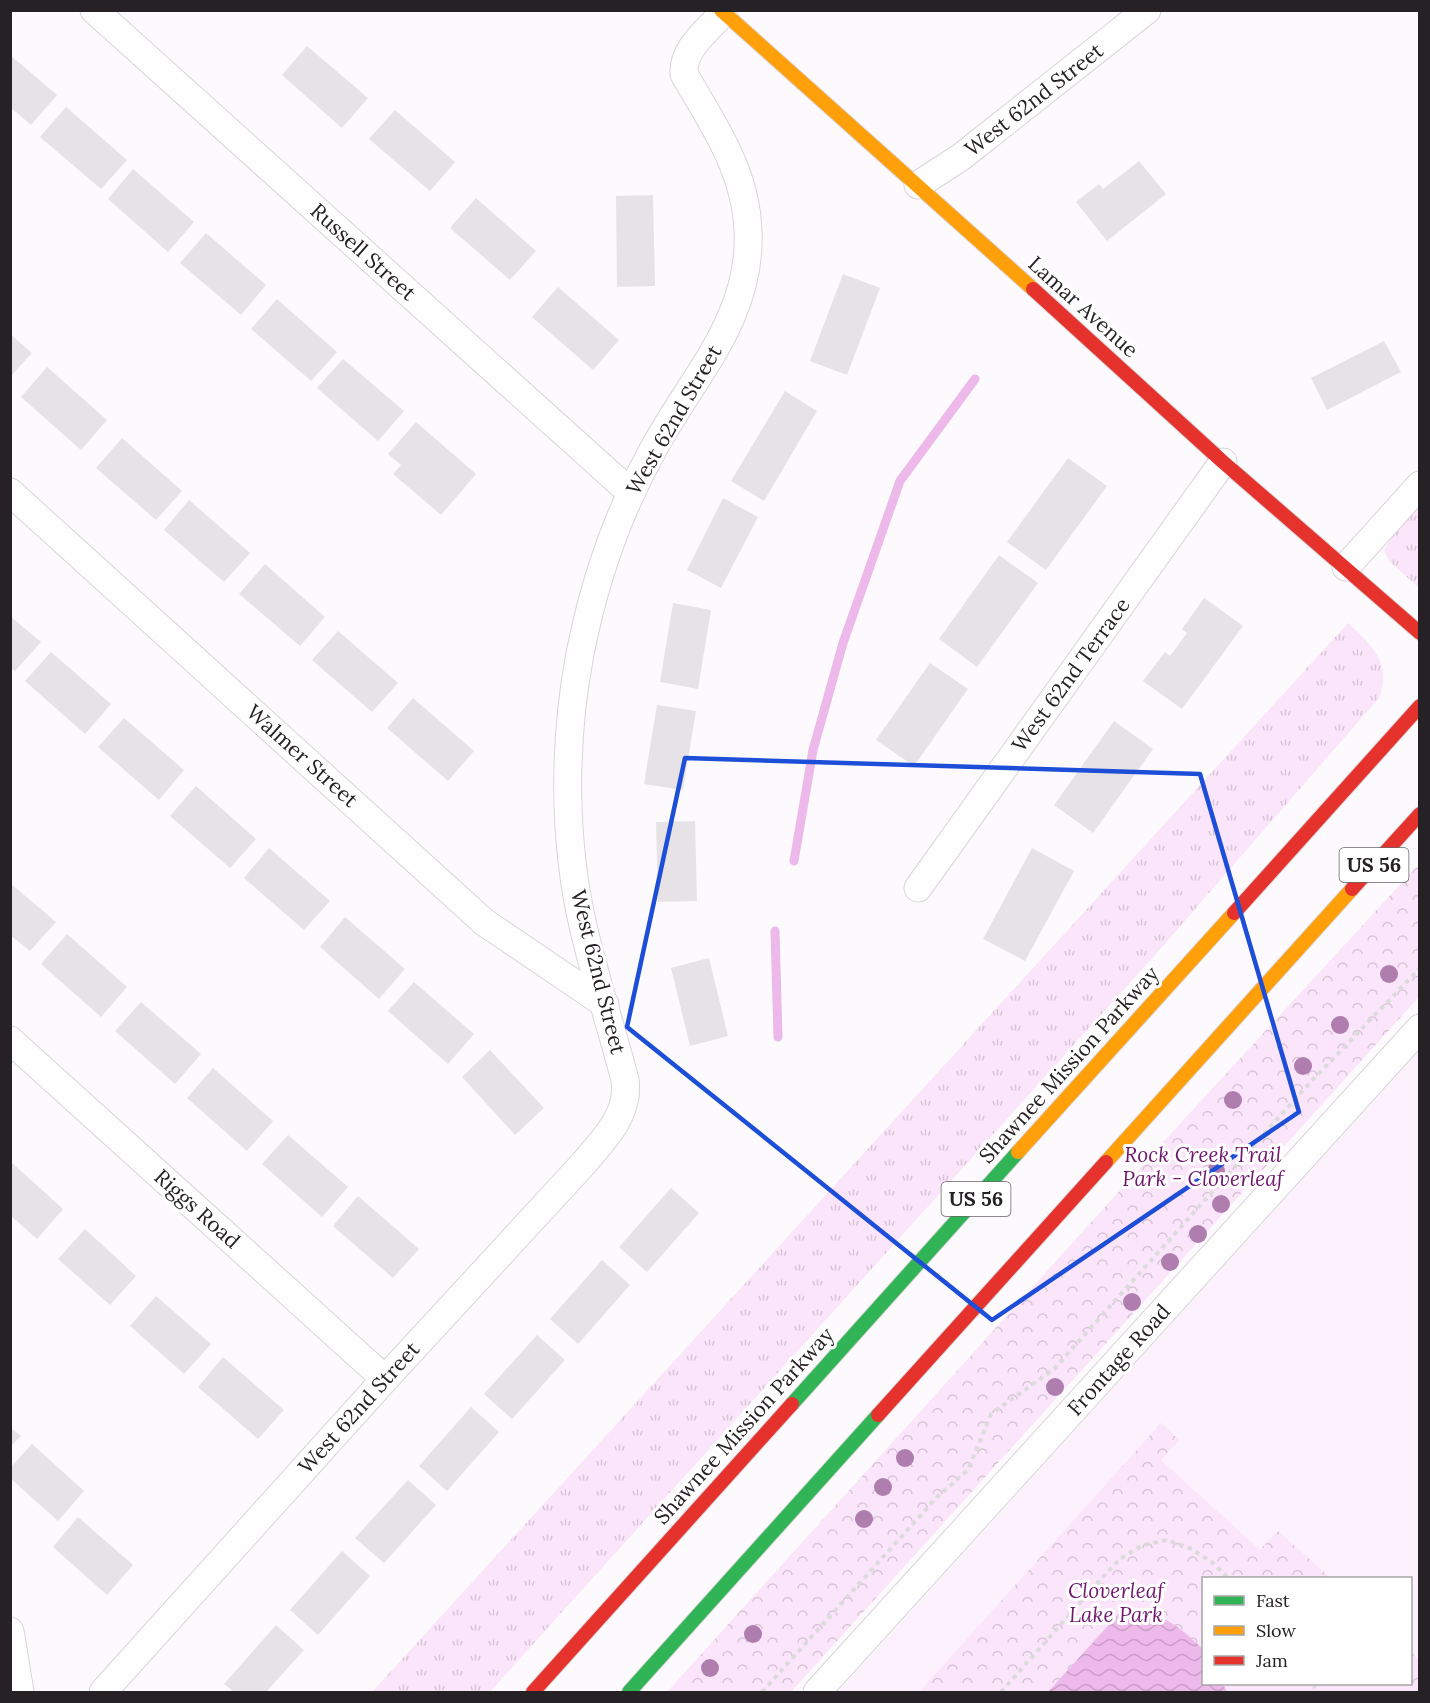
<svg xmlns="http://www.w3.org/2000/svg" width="1430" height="1703" font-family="Lora,serif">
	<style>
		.built { fill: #fcf1fc; fill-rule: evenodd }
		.grass { fill: url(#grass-tufts) }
		.park { fill: url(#park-crowns) }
		.water { fill: url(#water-waves) }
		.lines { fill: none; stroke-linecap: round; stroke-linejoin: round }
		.stream { stroke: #edb8ea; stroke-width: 9 }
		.building { fill: #e6e2e5 }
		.street-casing { stroke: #d9d4d8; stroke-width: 29 }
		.fast-casing { stroke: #d9d4d8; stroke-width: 16 }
		.slow-casing { stroke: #d9d4d8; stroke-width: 16 }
		.jam-casing { stroke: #d9d4d8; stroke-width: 16 }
		.path { stroke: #dcdbdc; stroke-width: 4; stroke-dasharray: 4.5 4.5; stroke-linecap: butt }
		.street { stroke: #fffeff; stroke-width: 27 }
		.fast { stroke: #30b455; stroke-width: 14 }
		.slow { stroke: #ff9f0a; stroke-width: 14 }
		.jam { stroke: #e5322d; stroke-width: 14 }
		.tree { fill: #af7eaf }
		.marked { fill: none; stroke: #1d4ed8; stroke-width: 4.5; stroke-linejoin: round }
		.labels { text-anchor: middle; stroke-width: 6; stroke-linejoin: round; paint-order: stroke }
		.shield { fill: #fff; stroke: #676466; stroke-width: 1.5 }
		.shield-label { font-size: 20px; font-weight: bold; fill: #262125 }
		.street-label { font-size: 21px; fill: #262125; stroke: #fff }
		.park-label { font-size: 21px; font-style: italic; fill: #70186f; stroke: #fff }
	</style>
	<defs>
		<pattern id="grass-tufts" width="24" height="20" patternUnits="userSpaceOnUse" patternTransform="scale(1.5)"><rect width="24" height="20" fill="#fbe5fa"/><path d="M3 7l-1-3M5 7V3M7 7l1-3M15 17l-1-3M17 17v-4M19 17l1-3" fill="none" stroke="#d7c4d6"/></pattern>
		<pattern id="park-crowns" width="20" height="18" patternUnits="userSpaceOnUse" patternTransform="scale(1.5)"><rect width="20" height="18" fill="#fbe5fa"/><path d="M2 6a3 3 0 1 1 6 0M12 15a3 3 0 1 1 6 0" fill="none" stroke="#d7c4d6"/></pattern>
		<pattern id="water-waves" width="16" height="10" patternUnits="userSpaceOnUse" patternTransform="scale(1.5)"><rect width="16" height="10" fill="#edb8ea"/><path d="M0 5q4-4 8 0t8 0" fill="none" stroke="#cb9ec9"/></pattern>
	</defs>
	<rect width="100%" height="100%" fill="#fdfafd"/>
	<path class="built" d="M1419 1051V1692H838ZM1204 1578H1410V1684H1204Z"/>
	<g class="grass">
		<polygon points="1419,505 1419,588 1389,561 1384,551 1392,536"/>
		<path d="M1348 623C1371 644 1394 665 1378 699L1163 946 490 1692H372Z"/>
	</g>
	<g class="park">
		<polygon points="1419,864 1419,997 791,1692 667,1692 1187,1116"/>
		<polygon points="1161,1423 1179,1440 1161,1460 1260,1550 1278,1531 1331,1578 1204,1578 1204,1684 1410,1684 1411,1652 1419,1660 1419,1692 919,1692"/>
	</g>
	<path class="water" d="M1123 1609C1163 1613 1175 1623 1203 1649L1204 1684H1223L1227 1692H1048Z"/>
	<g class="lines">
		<g class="stream">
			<polyline points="794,861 813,750 843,643 900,481 975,379"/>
			<polyline points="775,931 778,1037"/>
		</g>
	</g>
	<g class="building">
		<polygon points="307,46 368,98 342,128 282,75"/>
		<polygon points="10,55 57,95 31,125 10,107"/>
		<polygon points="66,107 127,160 101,189 40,137"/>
		<polygon points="395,110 455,162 430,191 369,139"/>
		<polygon points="1139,161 1166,194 1107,241 1076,202 1099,184 1103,189"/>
		<polygon points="133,169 194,222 168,252 108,199"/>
		<polygon points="653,195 655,286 617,287 616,196"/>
		<polygon points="476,198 536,251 510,280 450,228"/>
		<polygon points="206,233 266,285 241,315 180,263"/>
		<polygon points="843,274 880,288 847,375 810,361"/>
		<polygon points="558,287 619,340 593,370 532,317"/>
		<polygon points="277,299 337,352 311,381 251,329"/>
		<polygon points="10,334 32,353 10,377"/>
		<polygon points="1384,341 1401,372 1327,410 1311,378"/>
		<polygon points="343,359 404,411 378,441 317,388"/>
		<polygon points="47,367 107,420 81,450 21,397"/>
		<polygon points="785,391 817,411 764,501 731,481"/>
		<polygon points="416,422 476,474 441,515 393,474 401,465 388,454"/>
		<polygon points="122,438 182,491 156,520 96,468"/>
		<polygon points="1068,458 1107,486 1046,570 1007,542"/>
		<polygon points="723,498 758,517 721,588 687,570"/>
		<polygon points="189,500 250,553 224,582 164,530"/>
		<polygon points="999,555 1038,583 977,667 939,639"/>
		<polygon points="265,564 325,617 300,646 239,594"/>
		<polygon points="1204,598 1243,626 1182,709 1143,681 1165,652 1170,656 1187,633 1182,629"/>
		<polygon points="673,603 711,610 698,689 660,682"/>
		<polygon points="10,616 41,642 15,671 10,668"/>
		<polygon points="338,631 398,683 372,712 312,660"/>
		<polygon points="51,652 111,704 85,734 25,681"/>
		<polygon points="930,663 968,689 914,766 876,740"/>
		<polygon points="413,698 474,751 448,781 387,728"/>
		<polygon points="657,705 696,711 683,790 644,784"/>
		<polygon points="124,718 184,770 159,800 98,747"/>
		<polygon points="1114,721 1153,749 1093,833 1054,805"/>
		<polygon points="196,786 256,839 230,868 170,816"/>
		<polygon points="695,821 697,901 658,902 656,822"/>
		<polygon points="269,848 330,901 304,930 244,878"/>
		<polygon points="1032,848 1074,871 1025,961 983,939"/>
		<polygon points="10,883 56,922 30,951 10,935"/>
		<polygon points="345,917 405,969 379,999 320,947"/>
		<polygon points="67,934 127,987 101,1017 41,964"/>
		<polygon points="709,958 728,1036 690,1046 671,968"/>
		<polygon points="414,982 474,1034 448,1064 388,1011"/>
		<polygon points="141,1002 201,1054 175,1084 115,1031"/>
		<polygon points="490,1050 544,1108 515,1135 462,1077"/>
		<polygon points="213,1068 273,1121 247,1151 187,1098"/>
		<polygon points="288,1135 348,1187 322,1217 262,1164"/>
		<polygon points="11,1162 63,1209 37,1239 10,1215"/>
		<polygon points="671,1188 699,1213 647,1272 619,1247"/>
		<polygon points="358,1196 419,1249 393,1278 333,1226"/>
		<polygon points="85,1229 136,1276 110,1305 58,1259"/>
		<polygon points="602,1260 630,1285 578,1344 550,1319"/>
		<polygon points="156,1296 211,1344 184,1374 130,1326"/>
		<polygon points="537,1335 565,1360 512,1419 484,1394"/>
		<polygon points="223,1357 284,1410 258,1439 198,1387"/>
		<polygon points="471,1407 499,1432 447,1491 419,1466"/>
		<polygon points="10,1427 21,1436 10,1447"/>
		<polygon points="32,1444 84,1491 58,1521 10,1478 10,1468"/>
		<polygon points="408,1480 436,1505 384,1563 355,1538"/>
		<polygon points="78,1517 133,1565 107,1595 53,1547"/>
		<polygon points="342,1551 370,1576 318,1635 290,1610"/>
		<polygon points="276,1625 304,1650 266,1692 234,1692 224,1684"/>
	</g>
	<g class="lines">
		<g class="street-casing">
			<g id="street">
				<polyline points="94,10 631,493"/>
				<polyline points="918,185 961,157 1147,10"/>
				<polyline points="10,492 484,922 605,1004"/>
				<polyline points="1346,567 1420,485"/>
				<polyline points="918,888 1223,462"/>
				<polyline points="10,1040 385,1379"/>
				<polyline points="10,1631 20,1692"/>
				<path d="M103 1692 385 1379 584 1163C604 1139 630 1114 625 1080 612 1030 596 981 584 930 563 842 563 743 580 654 594 582 618 512 654 448 693 376 752 318 748 231 746 170 713 125 684 74 682 49 708 30 723 13"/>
				<polyline points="817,1692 1420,1028"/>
			</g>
		</g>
		<g class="fast-casing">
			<g id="fast">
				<polyline points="792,1404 1018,1152"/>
				<polyline points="629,1692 878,1415"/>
			</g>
		</g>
		<g class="slow-casing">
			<g id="slow">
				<polyline points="721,10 1033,289"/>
				<polyline points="1018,1152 1234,913"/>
				<polyline points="1106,1162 1352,889"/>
			</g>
		</g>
		<g class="jam-casing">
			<g id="jam">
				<polyline points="1033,289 1223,462 1420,633"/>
				<polyline points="1352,889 1420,814"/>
				<polyline points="1234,913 1420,706"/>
				<polyline points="878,1415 1106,1162"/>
				<polyline points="533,1692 792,1404"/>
			</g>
		</g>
		<g class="path">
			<polyline points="1314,1684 1315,1692"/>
			<polyline points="762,1692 937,1497 968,1470 991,1414 1054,1369 1306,1087 1420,968"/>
			<polyline points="1001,1692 1101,1579 1121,1558 1143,1545 1167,1540 1192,1549 1214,1564 1228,1578"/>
		</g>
		<use href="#street" class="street"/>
		<use href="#fast" class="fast"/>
		<use href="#slow" class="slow"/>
		<use href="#jam" class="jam"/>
	</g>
	<g class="tree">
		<circle cx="1389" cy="974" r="9"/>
		<circle cx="1340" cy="1025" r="9"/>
		<circle cx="1303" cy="1066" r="9"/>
		<circle cx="1233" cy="1100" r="9"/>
		<circle cx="1216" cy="1171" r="9"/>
		<circle cx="1221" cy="1204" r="9"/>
		<circle cx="1198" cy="1234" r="9"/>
		<circle cx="1170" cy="1262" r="9"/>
		<circle cx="1132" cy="1302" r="9"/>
		<circle cx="1055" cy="1387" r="9"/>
		<circle cx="905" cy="1458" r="9"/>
		<circle cx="883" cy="1487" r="9"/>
		<circle cx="864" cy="1519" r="9"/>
		<circle cx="753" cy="1634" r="9"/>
		<circle cx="710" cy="1668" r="9"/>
	</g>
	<path class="marked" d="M685 758 1200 774 1299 1112 992 1320 627 1027Z"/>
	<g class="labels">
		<g class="shield">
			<rect x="1339.5" y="848" width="69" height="34" rx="4.5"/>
			<rect x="941.5" y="1182" width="69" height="34" rx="4.5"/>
		</g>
		<g class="shield-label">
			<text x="1374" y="872">US 56</text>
			<text x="976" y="1206">US 56</text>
		</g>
		<g class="street-label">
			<text transform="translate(1034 100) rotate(-38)" y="7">West 62nd Street</text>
			<text transform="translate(363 252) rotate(42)" y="7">Russell Street</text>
			<text transform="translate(1083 307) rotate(42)" y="7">Lamar Avenue</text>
			<text transform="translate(674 420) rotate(-60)" y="7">West 62nd Street</text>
			<text transform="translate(1071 675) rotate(-54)" y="7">West 62nd Terrace</text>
			<text transform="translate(302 756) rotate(42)" y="7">Walmer Street</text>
			<text transform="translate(598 972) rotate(76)" y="7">West 62nd Street</text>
			<text transform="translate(1069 1065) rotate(-48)" y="7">Shawnee Mission Parkway</text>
			<text transform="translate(197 1209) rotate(42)" y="7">Riggs Road</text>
			<text transform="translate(1119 1360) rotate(-48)" y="7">Frontage Road</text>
			<text transform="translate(359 1408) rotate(-48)" y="7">West 62nd Street</text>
			<text transform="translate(744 1426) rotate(-48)" y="7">Shawnee Mission Parkway</text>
		</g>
		<g class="park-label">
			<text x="1203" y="1162">Rock Creek Trail<tspan x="1203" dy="24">Park - Cloverleaf</tspan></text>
			<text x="1116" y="1598">Cloverleaf<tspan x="1116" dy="24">Lake Park</tspan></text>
		</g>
	</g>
	<rect width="1430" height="1703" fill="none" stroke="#262125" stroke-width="24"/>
	<rect x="1202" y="1577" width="210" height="108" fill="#ffffff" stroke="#a8a6a8" stroke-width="1.5"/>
	<rect x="1214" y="1596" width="30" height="9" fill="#30b455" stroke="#a8a6a8" stroke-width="1.5"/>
	<text x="1256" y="1607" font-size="18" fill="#262125">Fast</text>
	<rect x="1214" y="1626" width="30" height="9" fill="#ff9f0a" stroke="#a8a6a8" stroke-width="1.5"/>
	<text x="1256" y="1637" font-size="18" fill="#262125">Slow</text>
	<rect x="1214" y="1656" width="30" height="9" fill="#e5322d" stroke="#a8a6a8" stroke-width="1.5"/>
	<text x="1256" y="1667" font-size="18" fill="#262125">Jam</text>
</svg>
